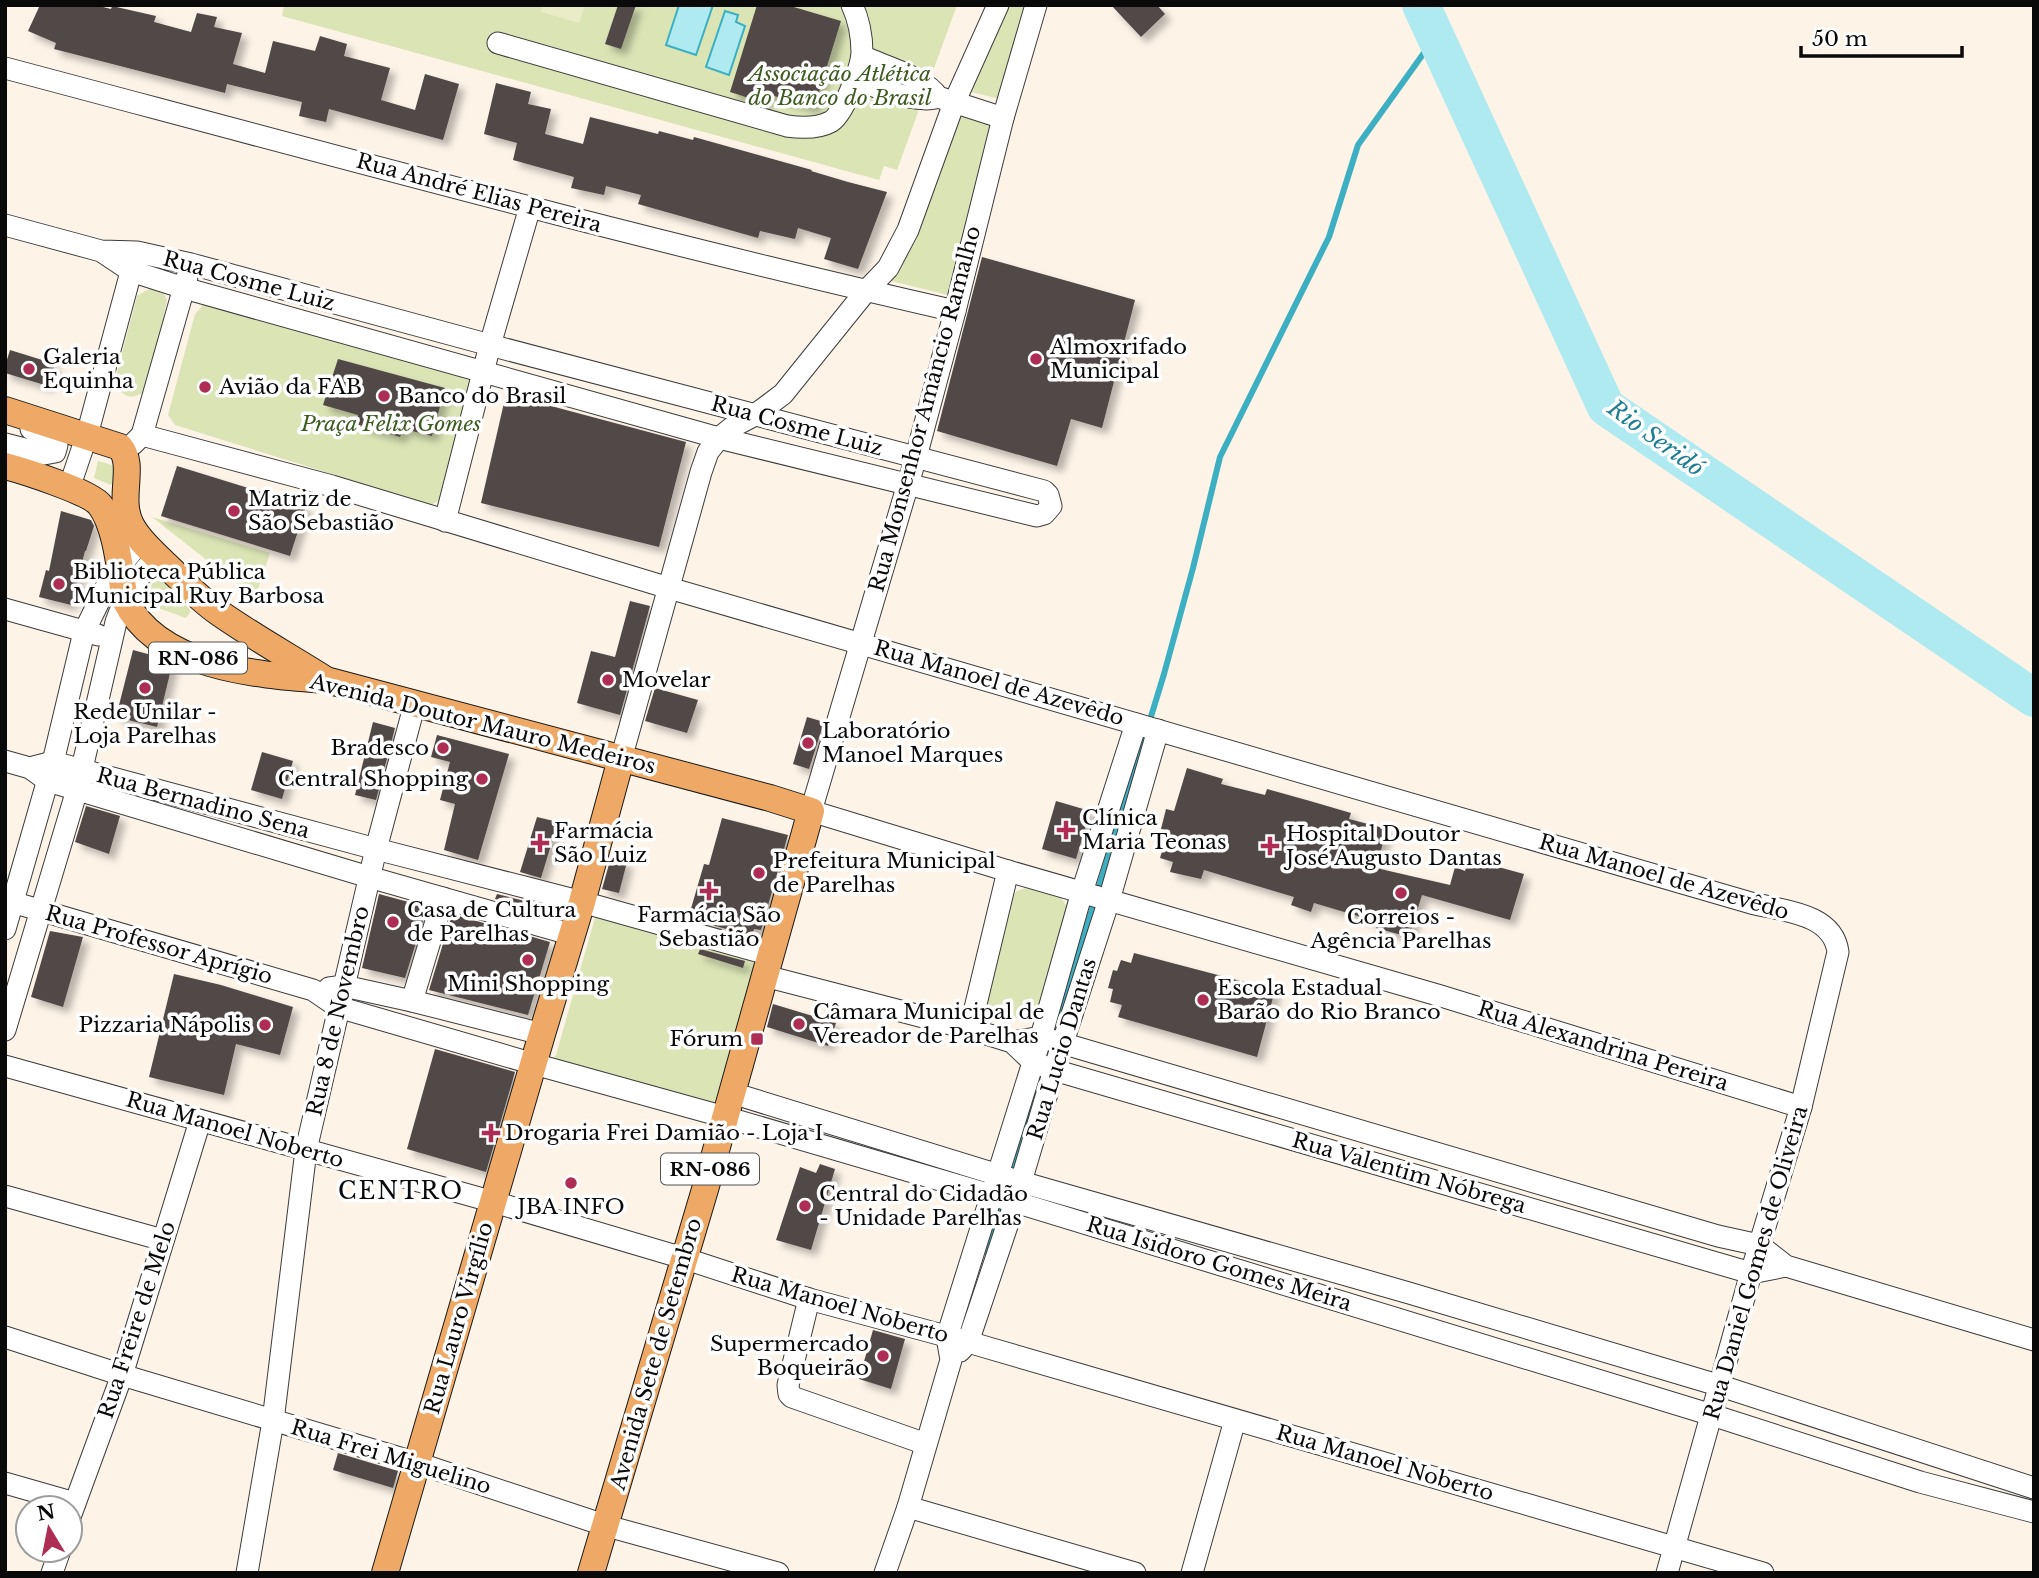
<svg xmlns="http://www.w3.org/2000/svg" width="2039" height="1578" font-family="'Libre Baskerville',serif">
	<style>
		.green { fill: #dae4b5 }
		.pitch { fill: #e9ecc6 }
		.water { fill: #b0eaf1; stroke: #3cb0c2; stroke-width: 2 }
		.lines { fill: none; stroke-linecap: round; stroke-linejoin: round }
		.stream { stroke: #3cb0c2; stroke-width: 6 }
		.river { stroke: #b0eaf1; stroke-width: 38 }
		.building { fill: #514847; filter: url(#shadow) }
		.minor-casing { stroke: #3c3c3c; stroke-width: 23 }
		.major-casing { stroke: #1a1a1a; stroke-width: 28 }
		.minor { stroke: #fff; stroke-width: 21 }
		.major { stroke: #efa966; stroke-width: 26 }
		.poi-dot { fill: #ae2d55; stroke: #fff; stroke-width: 2.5 }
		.labels { text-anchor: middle; stroke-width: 7; stroke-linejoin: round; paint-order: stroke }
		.shield { fill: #fff; stroke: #535353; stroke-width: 2 }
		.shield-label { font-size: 19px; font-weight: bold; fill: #090909 }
		.park-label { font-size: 21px; font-style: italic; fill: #3c5b20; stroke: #fff }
		.street-label { font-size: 21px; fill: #090909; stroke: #fff }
		.poi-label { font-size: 21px; fill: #090909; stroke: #fff; text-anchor: start }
		.water-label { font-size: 23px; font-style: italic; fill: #1d7d91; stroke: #fff }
		.neighbourhood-label { font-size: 23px; letter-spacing: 2px; fill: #090909; stroke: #fff }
	</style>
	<defs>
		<filter id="shadow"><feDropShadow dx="6" dy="6" stdDeviation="3.5" flood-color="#0004"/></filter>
	</defs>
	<rect width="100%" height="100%" fill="#fdf3e7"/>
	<g class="green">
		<polygon points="284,5 957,5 897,170 884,166 879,180 282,16"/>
		<polygon points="1003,5 1032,5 1004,100 963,90"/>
		<polygon points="954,112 996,124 952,296 883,279"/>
		<path d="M151 288 164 294 167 300 149 387C136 401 121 400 115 380L137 296Z"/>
		<polygon points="205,303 473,380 443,498 431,505 175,425 168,415 195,314"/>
		<path d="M98 461C117 466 119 466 111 485L94 478Z"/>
		<polygon points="152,517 270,553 255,598"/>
		<polygon points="160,578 191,611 186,618 147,604 153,580"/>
		<polygon points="1026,888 1061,898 1069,909 1038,1020 1032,1022 990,1011 985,1007 1012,897 1017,891"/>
		<polygon points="593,893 768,946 757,958 715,1101 721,1121 544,1071 556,1055 596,914"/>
	</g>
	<polygon class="pitch" points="543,5 585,5 579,23 541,12"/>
	<g class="water">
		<polygon points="679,5 713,5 696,55 666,45"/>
		<polygon points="725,11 738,15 736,22 745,26 729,75 706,67"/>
	</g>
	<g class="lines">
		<g class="stream">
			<polyline points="1011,1175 1164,674 1193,568 1220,457 1329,237 1358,145 1436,36"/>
			<polyline points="987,1252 1002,1202"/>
		</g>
		<polyline class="river" points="1421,5 1606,407 2034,698"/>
	</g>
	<g class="building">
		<polygon points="40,5 95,5 111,9 112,6 156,16 154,22 191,32 197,13 217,17 214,27 242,33 233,64 265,73 273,41 315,51 320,36 347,44 344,56 390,68 381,100 415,110 425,74 459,84 443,140 329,109 326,122 299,116 302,102 227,84 225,93 54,49 56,43 28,31"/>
		<polygon points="618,5 636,5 621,49 605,44"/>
		<polygon points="757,5 787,5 841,21 814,108 768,94 765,103 730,92"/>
		<polygon points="1111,5 1157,5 1165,14 1141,37"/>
		<polygon points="496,83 531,92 528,104 551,109 545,134 583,144 590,117 658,134 659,131 693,140 694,137 812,170 811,171 848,182 887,192 858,269 824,259 831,238 798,228 795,239 760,231 758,238 638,204 641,195 606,186 604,195 571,188 574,177 513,160 517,143 484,134"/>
		<polygon points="982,257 1135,300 1102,428 1071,419 1057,466 937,431"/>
		<polygon points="10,350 55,364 48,386 5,373 5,366"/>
		<polygon points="338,359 445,388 432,436 404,429 400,437 356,424 358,415 323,405"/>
		<polygon points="506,394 686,442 659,547 481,503"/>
		<polygon points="177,466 306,506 290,556 161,516"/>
		<polygon points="61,511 91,520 94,526 86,551 85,551 71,605 39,597 46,570 49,571"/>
		<polygon points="630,601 650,606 620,715 577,703 591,651 615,657"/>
		<polygon points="133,650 155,656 172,665 157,727 116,717"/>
		<polygon points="655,688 698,700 687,733 645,721"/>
		<polygon points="807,717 824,722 809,769 793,764"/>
		<polygon points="373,722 395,728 376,800 355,795"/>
		<polygon points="437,735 509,754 478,860 444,850 455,804 440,800 450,762 431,757"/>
		<polygon points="262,752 293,761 282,799 251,790"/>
		<polygon points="1187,768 1223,779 1221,784 1265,795 1267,789 1310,801 1351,813 1349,819 1387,829 1376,868 1450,885 1455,867 1465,871 1469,859 1524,874 1510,920 1422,895 1409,937 1376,928 1378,922 1314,903 1311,912 1291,905 1294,897 1204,870 1201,879 1170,872 1173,862 1160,858 1168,831 1161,829 1166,809 1174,811"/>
		<polygon points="1056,801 1090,811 1076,859 1042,849"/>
		<polygon points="86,806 120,816 109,854 75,842"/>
		<polygon points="537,817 558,822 541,878 520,872"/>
		<polygon points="722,818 788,835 761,930 754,929 752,936 708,924 710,917 690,912 704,864 709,865"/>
		<polygon points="611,857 627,862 619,893 602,889"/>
		<polygon points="379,894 427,907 405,978 362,968"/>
		<polygon points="497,894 548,907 546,914 495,899"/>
		<polygon points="452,914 550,942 528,1015 429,990"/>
		<polygon points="50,931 83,937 63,1007 31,997"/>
		<polygon points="700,949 745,961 743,968 698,954"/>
		<polygon points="1134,953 1275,990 1257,1057 1118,1017 1122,1005 1110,1002 1113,989 1108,988 1113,970 1117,971 1121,960 1131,963"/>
		<polygon points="174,974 221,985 293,1007 280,1055 236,1044 224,1095 149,1077"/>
		<polygon points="773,1004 836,1023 828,1046 767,1027"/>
		<polygon points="435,1049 515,1072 486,1172 407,1149"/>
		<polygon points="820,1164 835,1169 811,1250 776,1240 800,1167 816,1173"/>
		<polygon points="873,1330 905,1339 891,1389 859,1379"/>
		<polygon points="338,1453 398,1471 393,1488 333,1470"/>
	</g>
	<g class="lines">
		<g class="minor-casing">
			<g id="minor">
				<polyline points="1036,5 1003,118 955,311 916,457 811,811 1008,871 1441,996 1801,1107"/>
				<path d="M498 43 787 126C801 128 817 129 830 122 843 116 861 68 862 53 862 36 859 20 852 5"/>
				<path d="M862 56C883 66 925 77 938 97L1003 118"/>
				<path d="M5 68C321 152 637 239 955 311"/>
				<path d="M854 79C875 86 917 105 938 97"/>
				<polyline points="5,225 101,251 137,252 191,264 490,345 1044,491 1048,495 1051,506 1044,514 1037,516 719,438 184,288 131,271 101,251"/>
				<path d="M142 435 332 486 669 588 1751 903C1783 911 1833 913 1838 952L1801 1107 1751 1273 1667 1573"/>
				<path d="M5 444 44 454 55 452 57 445C54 433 41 432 31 429"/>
				<polyline points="133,444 142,435 187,277"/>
				<polyline points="69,488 87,435 135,257"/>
				<polyline points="445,521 490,345 530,207"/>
				<polyline points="5,609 98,635"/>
				<polyline points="621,759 701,472 708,452 719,438 734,426 755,415 783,394 866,291 888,268 908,230 954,103 998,5"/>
				<polyline points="5,761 30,768 48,781 369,877 573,935"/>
				<polyline points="30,768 53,762 376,849 582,902 771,955"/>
				<polyline points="5,900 313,990 338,1007 534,1064 725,1117 1015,1202 1712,1415 1920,1482 2034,1512"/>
				<polyline points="5,929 53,762 84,632 109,581 141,540"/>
				<polyline points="765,976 970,1029 1012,1042 1033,1062 1054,1070 1751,1273 1786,1266"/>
				<polyline points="329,988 344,986 412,1001 542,1034"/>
				<polyline points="412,1001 443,898"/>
				<polyline points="970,1029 1008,871"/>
				<path d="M5 1030 77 790 116 622C125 596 138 576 157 556"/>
				<polyline points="1012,1042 1041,1037 1718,1236 1759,1245 1786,1266 2034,1340"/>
				<polyline points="5,1066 494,1202 683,1258 809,1299 968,1342 1763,1573"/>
				<polyline points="732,1093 1021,1182 1409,1293 1721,1386 2034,1488"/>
				<polyline points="5,1196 163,1240"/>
				<polyline points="809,1299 788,1385 789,1394 792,1397 926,1444"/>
				<polyline points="5,1337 122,1375 417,1463 607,1526 778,1573"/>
				<polyline points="960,1351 968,1342 1015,1202 1054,1070 1109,900 1158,730"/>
				<polyline points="5,1483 75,1503"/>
				<polyline points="908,1507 1135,1573"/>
				<polyline points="70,1517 122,1375 200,1121"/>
				<polyline points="52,1573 60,1550"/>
				<polyline points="247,1573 273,1421 306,1150 376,849 415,703"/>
				<polyline points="885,1573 908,1507 951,1360 947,1337 1041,1037 1082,892 1136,724"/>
				<polyline points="1192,1573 1235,1420"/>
			</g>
		</g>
		<g class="major-casing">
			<g id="major">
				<path d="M5 410 120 447C136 466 117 498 131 525 139 541 154 553 166 565 183 581 199 599 218 612 252 636 288 656 323 678"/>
				<path d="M5 466C24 471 90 492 100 505 117 527 120 573 125 600 158 669 260 675 326 680L770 798 811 811 706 1186 591 1573"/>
				<polyline points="385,1573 542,1034 582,902 621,759"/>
			</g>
		</g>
		<use href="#minor" class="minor"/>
		<use href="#major" class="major"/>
	</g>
	<g class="poi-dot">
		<circle cx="1036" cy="359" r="7"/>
		<circle cx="29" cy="369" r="7"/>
		<circle cx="205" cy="387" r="7"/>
		<circle cx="384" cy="396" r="7"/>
		<circle cx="234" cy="511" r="7"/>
		<circle cx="59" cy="584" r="7"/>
		<circle cx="608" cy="680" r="7"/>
		<circle cx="145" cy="688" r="7"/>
		<circle cx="808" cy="743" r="7"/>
		<circle cx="443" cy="748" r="7"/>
		<circle cx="482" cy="779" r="7"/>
		<path d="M1062.5 819.5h7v7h7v7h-7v7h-7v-7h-7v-7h7z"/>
		<path d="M536.5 832.5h7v7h7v7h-7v7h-7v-7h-7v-7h7z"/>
		<path d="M1266.5 835.5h7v7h7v7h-7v7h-7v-7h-7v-7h7z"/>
		<circle cx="759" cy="873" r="7"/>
		<path d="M705.5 880.5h7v7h7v7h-7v7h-7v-7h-7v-7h7z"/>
		<circle cx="1401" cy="893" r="7"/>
		<circle cx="393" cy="922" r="7"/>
		<circle cx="528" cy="960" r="7"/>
		<circle cx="1203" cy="1000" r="7"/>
		<circle cx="799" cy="1024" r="7"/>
		<circle cx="265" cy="1025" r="7"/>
		<rect x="750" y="1032" width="14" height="14" rx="3.5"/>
		<path d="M487.5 1122.5h7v7h7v7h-7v7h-7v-7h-7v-7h7z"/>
		<circle cx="571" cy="1183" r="7"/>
		<circle cx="805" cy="1206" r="7"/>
		<circle cx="883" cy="1356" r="7"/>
	</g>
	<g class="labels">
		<g class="shield">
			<rect x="149" y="642.5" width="98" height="31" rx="5"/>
			<rect x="661" y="1153.5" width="98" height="31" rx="5"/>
		</g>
		<g class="shield-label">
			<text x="198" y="665">RN-086</text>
			<text x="710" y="1176">RN-086</text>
		</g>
		<g class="park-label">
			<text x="840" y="81">Associação Atlética<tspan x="840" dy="24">do Banco do Brasil</tspan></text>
			<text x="391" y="431">Praça Felix Gomes</text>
		</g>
		<g class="street-label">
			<text transform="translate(479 193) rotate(15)" y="7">Rua André Elias Pereira</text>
			<text transform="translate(249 281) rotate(15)" y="7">Rua Cosme Luiz</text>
			<text transform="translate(925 409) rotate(-75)" y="7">Rua Monsenhor Amâncio Ramalho</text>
			<text transform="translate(797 426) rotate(15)" y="7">Rua Cosme Luiz</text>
			<text transform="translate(999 683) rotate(16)" y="7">Rua Manoel de Azevêdo</text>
			<text transform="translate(483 724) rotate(14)" y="7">Avenida Doutor Mauro Medeiros</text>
			<text transform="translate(203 803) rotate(15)" y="7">Rua Bernadino Sena</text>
			<text transform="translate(1664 877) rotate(16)" y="7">Rua Manoel de Azevêdo</text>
			<text transform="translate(159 945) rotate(16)" y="7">Rua Professor Aprígio</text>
			<text transform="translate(338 1011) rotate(-77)" y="7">Rua 8 de Novembro</text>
			<text transform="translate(1603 1046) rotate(17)" y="7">Rua Alexandrina Pereira</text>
			<text transform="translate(1062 1049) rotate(-73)" y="7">Rua Lucio Dantas</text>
			<text transform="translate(235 1130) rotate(16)" y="7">Rua Manoel Noberto</text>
			<text transform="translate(1409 1173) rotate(16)" y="7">Rua Valentim Nóbrega</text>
			<text transform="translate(1756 1263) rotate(-74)" y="7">Rua Daniel Gomes de Oliveira</text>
			<text transform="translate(1219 1264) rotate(17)" y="7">Rua Isidoro Gomes Meira</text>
			<text transform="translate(840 1305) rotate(16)" y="7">Rua Manoel Noberto</text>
			<text transform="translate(459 1318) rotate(-74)" y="7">Rua Lauro Virgílio</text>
			<text transform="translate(137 1320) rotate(-72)" y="7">Rua Freire de Melo</text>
			<text transform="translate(656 1354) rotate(-74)" y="7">Avenida Sete de Setembro</text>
			<text transform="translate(391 1457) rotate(17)" y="7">Rua Frei Miguelino</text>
			<text transform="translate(1385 1463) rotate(16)" y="7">Rua Manoel Noberto</text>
		</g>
		<g class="poi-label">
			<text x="1050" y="354">Almoxrifado<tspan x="1050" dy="24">Municipal</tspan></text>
			<text x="43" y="364">Galeria<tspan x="43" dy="24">Equinha</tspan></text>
			<text x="219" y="394">Avião da FAB</text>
			<text x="398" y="403">Banco do Brasil</text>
			<text x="248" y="506">Matriz de<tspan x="248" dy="24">São Sebastião</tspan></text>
			<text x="73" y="579">Biblioteca Pública<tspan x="73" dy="24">Municipal Ruy Barbosa</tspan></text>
			<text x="622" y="687">Movelar</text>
			<text x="145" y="719" text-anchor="middle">Rede Unilar -<tspan x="145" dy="24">Loja Parelhas</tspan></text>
			<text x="822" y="738">Laboratório<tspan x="822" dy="24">Manoel Marques</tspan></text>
			<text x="429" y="755" text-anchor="end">Bradesco</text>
			<text x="468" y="786" text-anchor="end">Central Shopping</text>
			<text x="1082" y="825">Clínica<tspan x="1082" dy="24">Maria Teonas</tspan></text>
			<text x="554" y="838">Farmácia<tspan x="554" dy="24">São Luiz</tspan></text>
			<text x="1286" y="841">Hospital Doutor<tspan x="1286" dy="24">José Augusto Dantas</tspan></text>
			<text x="773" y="868">Prefeitura Municipal<tspan x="773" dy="24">de Parelhas</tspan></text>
			<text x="407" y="917">Casa de Cultura<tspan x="407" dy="24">de Parelhas</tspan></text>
			<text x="709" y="922" text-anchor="middle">Farmácia São<tspan x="709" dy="24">Sebastião</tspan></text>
			<text x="1401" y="924" text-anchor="middle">Correios -<tspan x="1401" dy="24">Agência Parelhas</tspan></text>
			<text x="528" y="991" text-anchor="middle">Mini Shopping</text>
			<text x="1217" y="995">Escola Estadual<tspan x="1217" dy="24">Barão do Rio Branco</tspan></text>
			<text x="813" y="1019">Câmara Municipal de<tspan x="813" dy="24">Vereador de Parelhas</tspan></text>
			<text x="251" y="1032" text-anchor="end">Pizzaria Nápolis</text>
			<text x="743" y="1046" text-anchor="end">Fórum</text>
			<text x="505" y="1140">Drogaria Frei Damião - Loja I</text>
			<text x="819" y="1201">Central do Cidadão<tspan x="819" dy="24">- Unidade Parelhas</tspan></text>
			<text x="571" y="1214" text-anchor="middle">JBA INFO</text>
			<text x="869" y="1351" text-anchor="end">Supermercado<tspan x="869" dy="24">Boqueirão</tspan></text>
		</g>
		<g class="water-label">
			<text transform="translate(1656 438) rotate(36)" y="8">Rio Seridó</text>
		</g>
		<g class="neighbourhood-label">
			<text x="401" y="1199">CENTRO</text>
		</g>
	</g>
	<rect width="2039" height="1578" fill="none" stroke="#090909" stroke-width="14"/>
	<g transform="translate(49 1529) rotate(350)"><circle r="33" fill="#ffffff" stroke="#9d9d9d" stroke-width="2"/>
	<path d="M0-5L12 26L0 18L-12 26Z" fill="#ae2d55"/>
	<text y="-10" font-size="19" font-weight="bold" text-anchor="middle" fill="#090909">N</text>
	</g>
	<path d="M1801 46v10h161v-10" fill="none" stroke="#090909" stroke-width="3.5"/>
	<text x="1812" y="46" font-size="21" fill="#090909" stroke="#ffffff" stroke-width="5" paint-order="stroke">50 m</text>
</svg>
